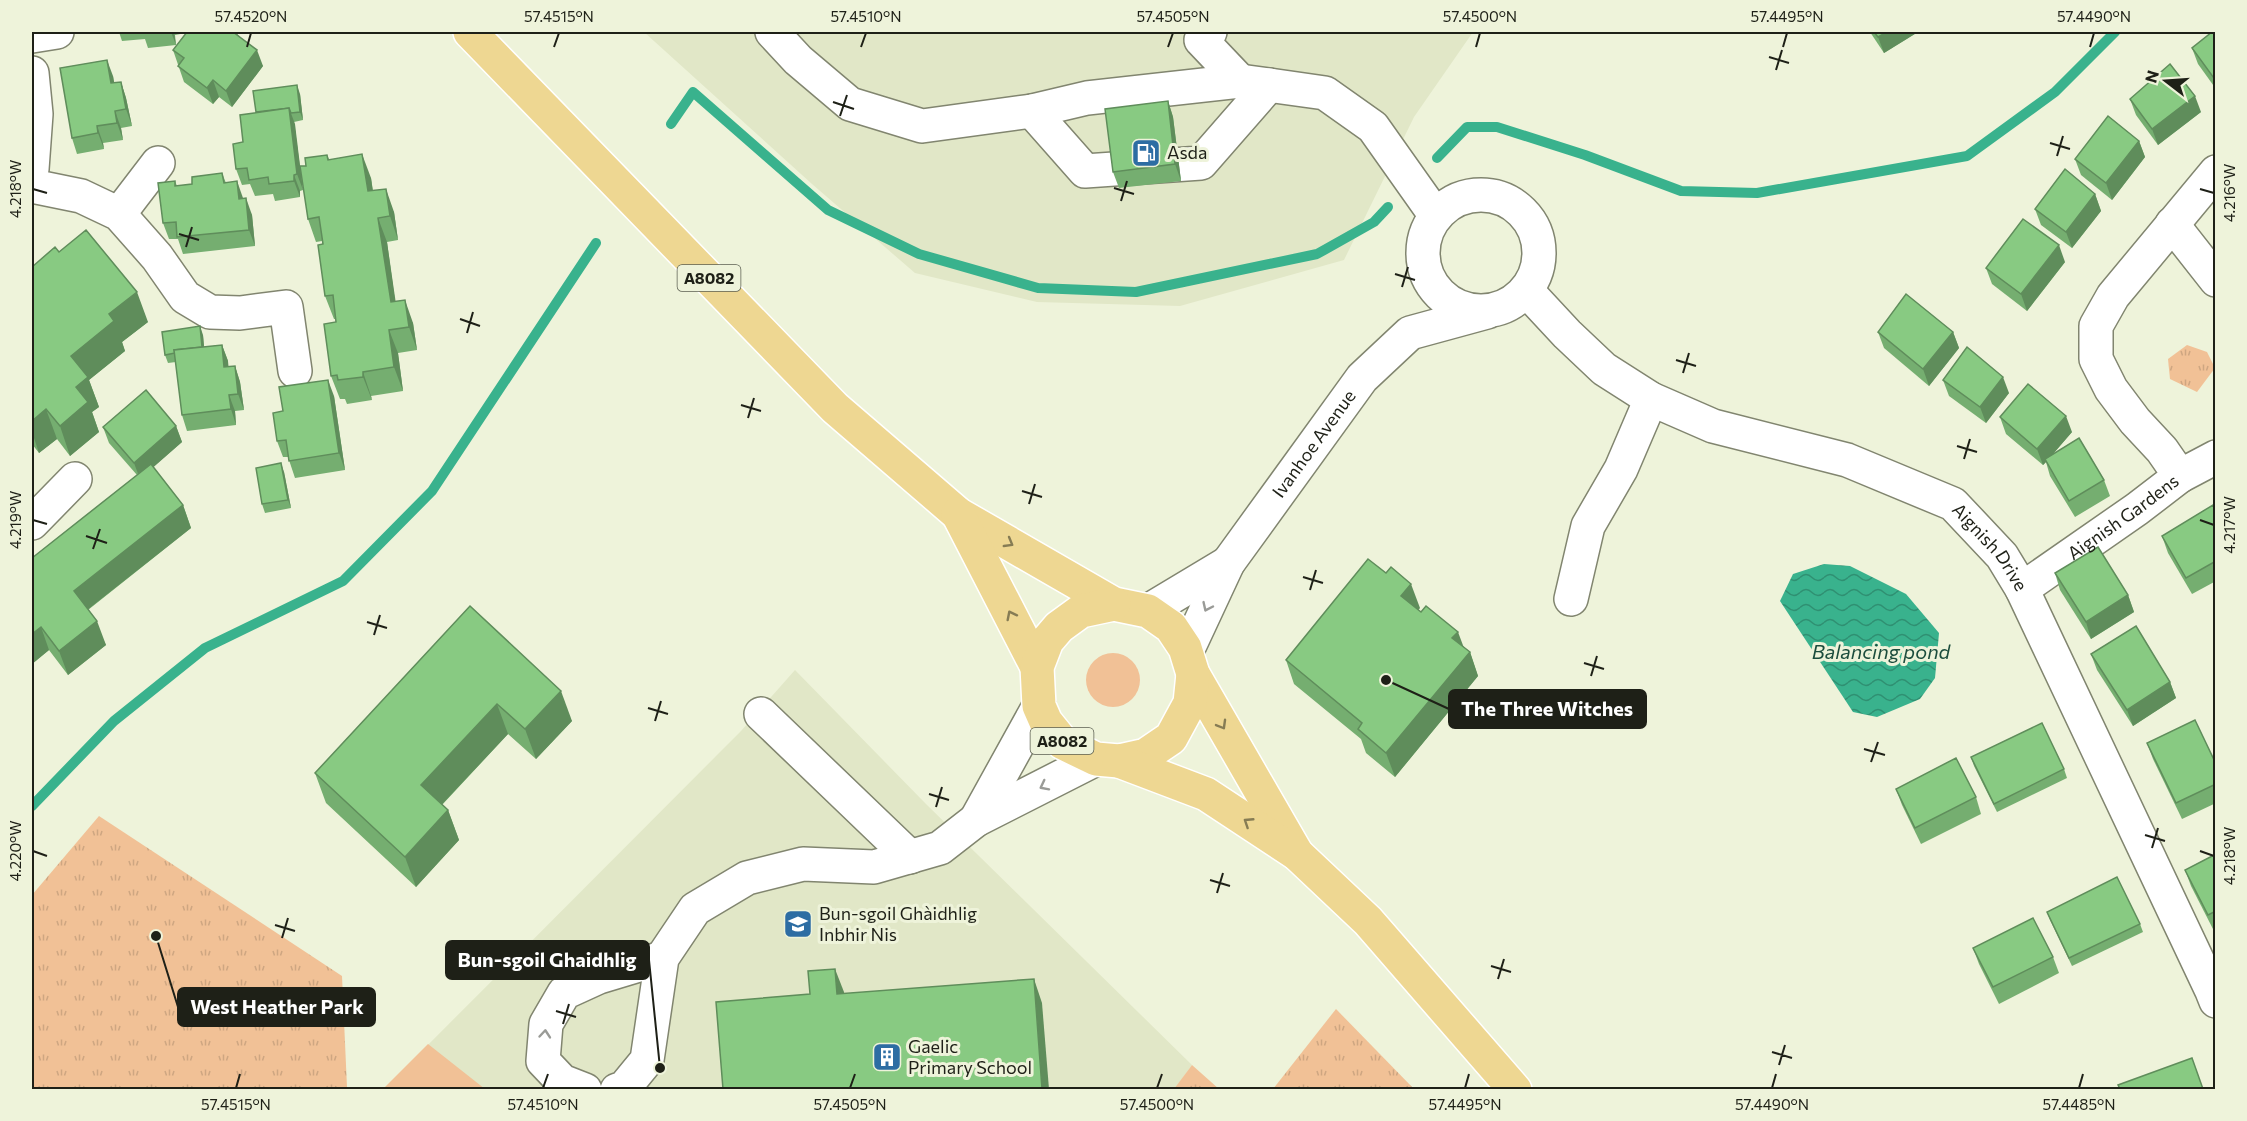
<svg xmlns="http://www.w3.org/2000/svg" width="2247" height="1121" font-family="Commissioner,sans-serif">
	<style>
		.built { fill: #e1e7c7 }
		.grass { fill: #f1c196 }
		.park { fill: url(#park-tufts) }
		.water { fill: url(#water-waves) }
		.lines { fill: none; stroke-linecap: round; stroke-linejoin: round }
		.stream { stroke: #39b28d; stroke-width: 10 }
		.minor-casing { stroke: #81856f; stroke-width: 36 }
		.major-casing { stroke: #fff; stroke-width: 36 }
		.minor { stroke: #fff; stroke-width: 33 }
		.major { stroke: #eed792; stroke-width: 33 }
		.wall { fill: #75ae70 }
		.shaded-wall { fill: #5f8d5b }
		.building { fill: #88ca82; stroke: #5f8d5b; stroke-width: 1.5 }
		.oneway { stroke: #867c54 }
		.oneway2 { stroke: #9a9b97 }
		.ticks { fill: none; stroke: #1e2017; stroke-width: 2 }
		.labels { text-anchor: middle; stroke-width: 6; stroke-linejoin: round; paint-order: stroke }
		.shield { fill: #eef3da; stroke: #5c5f52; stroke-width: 1.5 }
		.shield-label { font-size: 16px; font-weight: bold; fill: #1e2017 }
		.poi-label { font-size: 18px; fill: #1e2017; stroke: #eef3da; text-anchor: start }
		.street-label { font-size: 18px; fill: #1e2017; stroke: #eef3da }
		.water-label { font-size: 20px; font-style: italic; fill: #1c4d3d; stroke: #eef3da }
		.leader { fill: none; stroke: #1e2017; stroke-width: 2 }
		.callout-dot { fill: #1e2017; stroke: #eef3da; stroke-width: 2 }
		.callout { fill: #1e2017; stroke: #1e2017; stroke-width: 2 }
		.callout-label { font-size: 20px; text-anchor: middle; font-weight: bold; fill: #fff }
		.neatline { fill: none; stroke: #1e2017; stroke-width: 2 }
		.ticks-label { font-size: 15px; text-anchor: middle; fill: #1e2017 }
	</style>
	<defs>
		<pattern id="park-tufts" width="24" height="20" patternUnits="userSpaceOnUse" patternTransform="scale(1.5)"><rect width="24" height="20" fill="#f1c196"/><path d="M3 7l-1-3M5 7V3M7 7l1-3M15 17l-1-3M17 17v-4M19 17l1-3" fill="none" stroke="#cea681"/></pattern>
		<pattern id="water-waves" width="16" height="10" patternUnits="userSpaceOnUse" patternTransform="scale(1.5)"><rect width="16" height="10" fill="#39b28d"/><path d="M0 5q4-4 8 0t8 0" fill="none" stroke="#2f9072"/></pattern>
	</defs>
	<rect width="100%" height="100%" fill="#eef3da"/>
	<g class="built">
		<polygon points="644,32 1473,32 1414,117 1344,260 1180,306 1037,302 915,273 812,184"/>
		<polygon points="795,670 926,804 1192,1065 1174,1090 383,1090 741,731"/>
	</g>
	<g class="grass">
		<circle cx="1113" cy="680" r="27"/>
		<polygon points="428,1044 485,1089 383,1089"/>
	</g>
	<g class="park">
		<polygon points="2187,345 2207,352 2215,368 2197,392 2170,379 2168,359"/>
		<polygon points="99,816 342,976 347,1087 345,1089 32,1089 32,895"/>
		<polygon points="1336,1009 1414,1089 1273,1089"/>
		<polygon points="1192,1065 1219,1089 1174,1089"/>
	</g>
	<polygon class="water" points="1824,564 1850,566 1906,594 1939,633 1935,678 1920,699 1877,717 1853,712 1780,601 1793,574"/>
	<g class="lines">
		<g class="stream">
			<polyline points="671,124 693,92 828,210 919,254 1038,288 1136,292 1317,254 1374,222 1388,207"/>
			<polyline points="1437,158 1467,127 1497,127 1585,155 1681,191 1757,193 1967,156 2055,92 2115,32"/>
			<polyline points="32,806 114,721 205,648 343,581 432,491 596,243"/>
		</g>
		<g class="minor-casing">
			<g id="minor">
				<polyline points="772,32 798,60 850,104 922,126 1032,111 1087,98 1240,81 1325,93 1373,127 1436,216"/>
				<polyline points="1210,32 1201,40 1240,81"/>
				<polyline points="32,36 57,32"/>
				<polyline points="32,73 36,114 32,169"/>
				<polyline points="1032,111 1085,171 1201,163 1269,85"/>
				<polyline points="32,186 81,196 119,214 157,257 185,297 210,312 240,313 286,307 295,371"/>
				<circle cx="1481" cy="253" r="58"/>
				<polyline points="119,214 158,163"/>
				<polyline points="2172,224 2216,280"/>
				<path id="s1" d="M1527 291 1567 334 1604 369 1651 399 1713 426 1847 460 1953 504 2002 556 2022 589 2212 991 2216 1001"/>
				<polyline points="2180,476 2216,457"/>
				<polyline points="32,523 75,479"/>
				<path id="s2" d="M2022 589 2137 509 2180 476 2162 450 2135 421 2111 389 2096 359V326L2113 296 2216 172"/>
				<polyline points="1571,599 1588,526 1621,469 1651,399"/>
				<polyline points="1148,611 1228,563"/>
				<path id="s3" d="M1187 651 1228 563 1362 378 1410 333 1487 312"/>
				<polyline points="761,714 910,857"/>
				<polyline points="976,820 1039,706"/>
				<polyline points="585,1090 562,1081 543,1061 546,1024 564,993 599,977 662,958"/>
				<polyline points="617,1090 624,1088 647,1060 662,958 695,909 747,878 803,864 874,867 940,848 976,820 1096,759"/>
			</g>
		</g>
		<g class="major-casing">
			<g id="major">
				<polyline points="470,32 835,408 958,514 1114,604 1148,611 1171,627 1185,648 1193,674 1297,854"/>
				<polyline points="958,514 1037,667"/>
				<polyline points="1114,604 1081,611 1059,627 1047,641 1037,667 1039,706 1046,722 1063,743 1096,759 1119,761 1146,755 1171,738 1190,703 1193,674"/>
				<polyline points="1119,761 1206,794 1297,854 1368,921 1515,1090"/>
			</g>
		</g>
		<use href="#minor" class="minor"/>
		<use href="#major" class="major"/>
	</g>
	<g class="wall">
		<polygon points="119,32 237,32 238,35 263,66 232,107 219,97 213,104 184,82 173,50 186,33 175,35 176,45 148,48 145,39 122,41"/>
		<polygon points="1870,32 1918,32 1884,53"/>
		<polygon points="2216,32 2216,89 2198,64 2192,48"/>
		<polygon points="113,76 114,83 121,82 126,98 132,126 121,128 123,140 103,143 104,149 77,154 72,138"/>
		<polygon points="300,94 303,120 294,122 303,190 300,191 300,197 275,201 273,194 255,196 250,184 242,185 236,169 243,142 256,112"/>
		<polygon points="2130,99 2201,112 2158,145 2136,115"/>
		<polygon points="1168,101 1173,117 1181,181 1119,188 1113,172"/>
		<polygon points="2139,141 2145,157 2112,200 2081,175 2075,159"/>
		<polygon points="327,155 329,159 371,178 373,191 394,212 398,240 387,242 395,301 413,323 417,350 398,353 403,391 371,396 372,400 347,404 345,399 340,399 331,376 336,319 334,319 325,296 322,241 316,242 308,219 306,166"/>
		<polygon points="222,173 226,183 243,199 252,215 255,246 183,254 178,239 169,239 163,223 175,181 177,186 192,184"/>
		<polygon points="2095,194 2101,211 2072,248 2041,225 2035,209"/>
		<polygon points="59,252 148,322 122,342 125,351 89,380 99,407 92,412 99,432 70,456 57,439 39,453 32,444 32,267"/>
		<polygon points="2065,262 2027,311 1992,284 1986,268"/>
		<polygon points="1878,332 1953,332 1959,348 1929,386 1884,348"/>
		<polygon points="203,335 204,347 222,345 228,361 228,367 235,366 240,382 244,410 235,411 236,425 187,431 182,415 176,362 168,363 165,355"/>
		<polygon points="1943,380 2009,393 1986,423 1949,396"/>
		<polygon points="334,396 345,470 295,478 288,457 283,457 277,441 283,411"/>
		<polygon points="2000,417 2072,432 2053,454 2104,480 2110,496 2075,517 2050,476 2046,462 2043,465 2006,434"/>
		<polygon points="176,426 182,442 153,467 183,505 191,528 88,610 106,645 68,675 49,650 32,664 32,558 137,475 109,443 103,427"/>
		<polygon points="284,472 291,508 265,513 262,504"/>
		<polygon points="2216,510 2216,581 2192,594 2168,553 2162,536"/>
		<polygon points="2055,573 2128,595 2134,612 2091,639 2060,590"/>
		<polygon points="470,606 572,721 536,759 508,734 442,805 448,810 459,840 416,887 326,803 315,773"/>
		<polygon points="1420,608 1418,610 1470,652 1478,676 1395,777 1366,753 1361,739 1294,684 1286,660"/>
		<polygon points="2091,654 2170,682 2176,698 2133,726 2097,670"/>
		<polygon points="2147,743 2216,764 2216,803 2182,819 2153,759"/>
		<polygon points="1971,757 2064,769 2067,778 1997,812 1974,766"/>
		<polygon points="1896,789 1976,797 1981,814 1921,844 1902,805"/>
		<polygon points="2216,854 2216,930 2214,931 2191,886 2185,870"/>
		<polygon points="2047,912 2140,924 2143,932 2072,966 2050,920"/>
		<polygon points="1973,948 2053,957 2059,973 1999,1004 1979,964"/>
	</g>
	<g class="shaded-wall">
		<polygon points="171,32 174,32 176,45"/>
		<polygon points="1887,32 1918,32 1884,53 1878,37"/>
		<polygon points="257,50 263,66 232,107 226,91"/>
		<polygon points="107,60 113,76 117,99 111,83"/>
		<polygon points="213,80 219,97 213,104 207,88"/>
		<polygon points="121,82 126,98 132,126 126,109"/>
		<polygon points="297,85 300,94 303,120 300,112"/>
		<polygon points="2195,96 2201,112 2158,145 2152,129"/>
		<polygon points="1168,101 1173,117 1181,181 1175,164"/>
		<polygon points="289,108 295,124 303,190 297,174"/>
		<polygon points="115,111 121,128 123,140 117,123"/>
		<polygon points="97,126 103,143 104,149 98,133"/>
		<polygon points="2139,141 2145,157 2112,200 2106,183"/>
		<polygon points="362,154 371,178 376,215 368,191"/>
		<polygon points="294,175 300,191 300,197 294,181"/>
		<polygon points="237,181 243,198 245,216 239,199"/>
		<polygon points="386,189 394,212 398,240 390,216"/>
		<polygon points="2095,194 2101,211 2072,248 2066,232"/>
		<polygon points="246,198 252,215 255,246 249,230"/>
		<polygon points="378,218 387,242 399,325 391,302"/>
		<polygon points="2059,245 2065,262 2027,311 2021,294"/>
		<polygon points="137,292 148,322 122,342 125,351 89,380 99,407 92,412 99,432 70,456 60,426 76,387 71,356 109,314"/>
		<polygon points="405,300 413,323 417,350 409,327"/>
		<polygon points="200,326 203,335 205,358 202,350"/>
		<polygon points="389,330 398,353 403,391 394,367"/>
		<polygon points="1953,332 1959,348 1929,386 1923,369"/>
		<polygon points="222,345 228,361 230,383 224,367"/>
		<polygon points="235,366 240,382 244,410 238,394"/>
		<polygon points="363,372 371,396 372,400 363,377"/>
		<polygon points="2003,377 2009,393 1986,423 1980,407"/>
		<polygon points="328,380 334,396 345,470 339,453"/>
		<polygon points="229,395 235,411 236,425 231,409"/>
		<polygon points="46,409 57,439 39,453 32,432 32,421"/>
		<polygon points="2066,416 2072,432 2046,462 2045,459 2046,462 2043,465 2037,449"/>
		<polygon points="176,426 182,442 140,479 134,463"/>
		<polygon points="281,463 284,472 291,508 288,500"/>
		<polygon points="183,505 191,528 82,614 74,591"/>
		<polygon points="1411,584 1420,608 1410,619 1401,596"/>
		<polygon points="2128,595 2134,612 2091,639 2086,622"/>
		<polygon points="97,621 106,645 68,675 59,651"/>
		<polygon points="41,627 49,650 32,664 32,634"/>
		<polygon points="1458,632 1467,656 1452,638"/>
		<polygon points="1470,652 1478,676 1395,777 1386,753"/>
		<polygon points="2170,682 2176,698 2133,726 2127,710"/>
		<polygon points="561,691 572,721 536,759 525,729"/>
		<polygon points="497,704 508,734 432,815 421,785"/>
		<polygon points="448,810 459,840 416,887 405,857"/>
		<polygon points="835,969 844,992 846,1018 837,994"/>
		<polygon points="1034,979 1042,1003 1049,1089 1042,1089"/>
	</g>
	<g class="building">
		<polygon points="187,32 233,32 257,50 226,91 213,80 207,88 178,66 184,58 173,50"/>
		<polygon points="1874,32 1887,32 1878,37"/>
		<polygon points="2212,32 2216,32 2216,81 2192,48"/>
		<polygon points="107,60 111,83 121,82 126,109 115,111 117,123 97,126 98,133 72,138 60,68"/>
		<polygon points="2170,64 2195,96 2152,129 2130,99"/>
		<polygon points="297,85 300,112 291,113 289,108 256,112 253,91"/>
		<polygon points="1168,101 1175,164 1113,172 1105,109"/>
		<polygon points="289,108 297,174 294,175 294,181 269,184 268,177 249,180 247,168 236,169 233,144 243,142 240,115"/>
		<polygon points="2108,116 2139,141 2106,183 2075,159"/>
		<polygon points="362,154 368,191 386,189 390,216 378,218 391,302 405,300 409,327 389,330 394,367 363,372 363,377 338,380 337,375 331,376 324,324 336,322 333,295 325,296 318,245 323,244 319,217 308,219 300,166 306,166 305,158 327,155 328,160"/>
		<polygon points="2065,169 2095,194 2066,232 2035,209"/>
		<polygon points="222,173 224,183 237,181 239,199 246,198 249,230 177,237 176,222 163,223 158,183 175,181 175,186 192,184 192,177"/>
		<polygon points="2023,219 2059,245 2021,294 1986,268"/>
		<polygon points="86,230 137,292 109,314 114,321 71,356 88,377 76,387 88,402 60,426 46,409 32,421 32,267 55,247 59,252"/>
		<polygon points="1906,294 1953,332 1923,369 1878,332"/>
		<polygon points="200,326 202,347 174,350 175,353 165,355 162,332"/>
		<polygon points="222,345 224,367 235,366 238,394 229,395 231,409 182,415 174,350"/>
		<polygon points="1967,347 2003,377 1980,407 1943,380"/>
		<polygon points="328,380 339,453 289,461 286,440 277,441 273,413 283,411 279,387"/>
		<polygon points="2028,384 2066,416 2037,449 2000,417"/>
		<polygon points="146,390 176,426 134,463 103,427"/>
		<polygon points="2079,438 2104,480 2069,501 2045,459"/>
		<polygon points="281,463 288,500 262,504 256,468"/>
		<polygon points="151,464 183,505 74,591 97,621 59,651 41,627 32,634 32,558"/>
		<polygon points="2213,505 2216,510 2216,561 2186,578 2162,536"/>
		<polygon points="2098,547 2128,595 2086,622 2055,573"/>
		<polygon points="1368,559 1386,573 1391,567 1411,584 1401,596 1421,612 1426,606 1458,632 1452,638 1470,652 1386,753 1358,729 1362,723 1286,660"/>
		<polygon points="470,606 561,691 525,729 497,704 421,785 448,810 405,857 315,773"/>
		<polygon points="2136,626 2170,682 2127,710 2091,654"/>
		<polygon points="2195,720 2216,764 2216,784 2176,803 2147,743"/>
		<polygon points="2042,723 2064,769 1994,804 1971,757"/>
		<polygon points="1956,758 1976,797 1915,828 1896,789"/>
		<polygon points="2216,854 2216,911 2208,915 2185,870"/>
		<polygon points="2117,877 2140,924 2069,958 2047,912"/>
		<polygon points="2033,918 2053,957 1993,987 1973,948"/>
		<polygon points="835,969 837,994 1034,979 1042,1089 723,1089 716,1002 810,994 808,971"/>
		<polygon points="2192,1058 2203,1089 2120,1089 2118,1085"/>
	</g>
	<defs><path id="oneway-chevron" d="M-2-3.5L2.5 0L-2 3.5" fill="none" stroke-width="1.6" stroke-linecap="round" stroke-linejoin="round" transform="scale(1.5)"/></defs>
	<g class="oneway">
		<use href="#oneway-chevron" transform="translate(1009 543) rotate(30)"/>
		<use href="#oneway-chevron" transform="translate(1011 615) rotate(-117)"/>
		<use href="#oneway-chevron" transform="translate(1222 725) rotate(60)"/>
		<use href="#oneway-chevron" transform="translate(1248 822) rotate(-147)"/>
	</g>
	<g class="oneway2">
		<use href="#oneway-chevron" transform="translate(1207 607) rotate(115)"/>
		<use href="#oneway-chevron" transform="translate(1044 786) rotate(153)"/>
		<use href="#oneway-chevron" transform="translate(545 1034) rotate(-85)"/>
	</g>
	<path class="ticks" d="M247 47 251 33M554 47 559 33M861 47 866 33M1168 47 1173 33M1476 47 1480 33M1783 47 1787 33M2090 47 2094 33M1769 57 1789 63M1776 70 1782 50M833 102 854 109M840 116 847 95M2050 143 2070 149M2057 156 2063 136M1114 188 1134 194M33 189 47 193M2200 189 2214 193M1121 201 1127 181M179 234 199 240M186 247 192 227M1395 274 1415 280M1402 287 1408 267M460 319 480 326M467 333 473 312M1676 360 1696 366M1683 373 1689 353M741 405 761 411M748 418 754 398M1957 446 1977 452M1964 459 1970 439M1022 491 1042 497M1029 504 1035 484M33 520 47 524M2200 520 2214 525M86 536 107 543M93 549 100 529M1303 577 1323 583M1310 590 1316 570M367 622 387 628M374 635 380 615M1584 663 1604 669M1591 676 1597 656M648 708 668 714M655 721 661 701M1864 749 1885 755M1871 762 1878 742M929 794 949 800M936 807 942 787M2145 835 2165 841M2152 848 2158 828M33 851 47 856M2200 851 2214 856M1210 880 1230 886M1217 893 1223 873M275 925 295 931M282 938 288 918M1491 966 1511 972M1498 979 1504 959M556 1011 576 1017M563 1024 569 1004M1772 1052 1792 1058M1779 1065 1785 1045M236 1088 240 1074M543 1088 548 1074M850 1088 855 1074M1157 1088 1162 1074M1465 1088 1469 1074M1772 1088 1776 1074M2079 1088 2083 1074"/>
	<defs>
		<g id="fuel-square" transform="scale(1.5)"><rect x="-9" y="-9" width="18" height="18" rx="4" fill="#2d6da3" stroke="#eef3da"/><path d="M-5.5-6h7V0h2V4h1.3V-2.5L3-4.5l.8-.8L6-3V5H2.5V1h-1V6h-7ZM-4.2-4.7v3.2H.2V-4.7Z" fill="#fff"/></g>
		<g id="school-square" transform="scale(1.5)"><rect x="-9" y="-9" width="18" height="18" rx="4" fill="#2d6da3" stroke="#eef3da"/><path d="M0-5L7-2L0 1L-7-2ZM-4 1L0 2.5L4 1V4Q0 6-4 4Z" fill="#fff"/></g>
		<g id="building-square" transform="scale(1.5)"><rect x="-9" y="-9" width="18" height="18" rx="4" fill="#2d6da3" stroke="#eef3da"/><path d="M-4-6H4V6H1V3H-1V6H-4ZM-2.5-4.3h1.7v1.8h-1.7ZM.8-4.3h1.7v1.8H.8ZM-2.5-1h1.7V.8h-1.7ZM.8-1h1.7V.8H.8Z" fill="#fff"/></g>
	</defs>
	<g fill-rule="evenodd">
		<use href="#fuel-square" x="1146" y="153"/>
		<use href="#school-square" x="798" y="924"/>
		<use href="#building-square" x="887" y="1057"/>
	</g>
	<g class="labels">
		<g class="shield">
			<rect x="677.5" y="265" width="63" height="26" rx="4.5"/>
			<rect x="1030.5" y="728" width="63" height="26" rx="4.5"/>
		</g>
		<g class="shield-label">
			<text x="709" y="284">A8082</text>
			<text x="1062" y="747">A8082</text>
		</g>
		<g class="poi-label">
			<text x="1167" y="159">Asda</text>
			<text x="819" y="920">Bun-sgoil Ghàidhlig<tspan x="819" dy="21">Inbhir Nis</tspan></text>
			<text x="908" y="1053">Gaelic<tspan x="908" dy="21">Primary School</tspan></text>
		</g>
		<g class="street-label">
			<text dy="6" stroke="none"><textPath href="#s3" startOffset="244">Ivanhoe Avenue</textPath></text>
			<text dy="6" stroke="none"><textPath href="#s2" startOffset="124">Aignish Gardens</textPath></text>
			<text dy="6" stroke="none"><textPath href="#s1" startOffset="543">Aignish Drive</textPath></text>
		</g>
		<g class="water-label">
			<text x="1881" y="659">Balancing pond</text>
		</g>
	</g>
	<path class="leader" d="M1386 680L1449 709M660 1068L649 960M156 936L178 1007"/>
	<g class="callout-dot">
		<circle cx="1386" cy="680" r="6"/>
		<circle cx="660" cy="1068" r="6"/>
		<circle cx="156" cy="936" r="6"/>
	</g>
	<g class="callout">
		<rect x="1449" y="690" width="197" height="38" rx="6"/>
		<rect x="446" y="941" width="203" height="38" rx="6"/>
		<rect x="178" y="988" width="197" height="38" rx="6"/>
	</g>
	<g class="callout-label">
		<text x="1547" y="716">The Three Witches</text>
		<text x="547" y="967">Bun-sgoil Ghaidhlig</text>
		<text x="277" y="1014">West Heather Park</text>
	</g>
	<rect width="2247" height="1121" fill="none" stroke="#eef3da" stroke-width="66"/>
	<g transform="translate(2166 81) rotate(287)" stroke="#eef3da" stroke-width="4.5" paint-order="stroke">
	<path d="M0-4.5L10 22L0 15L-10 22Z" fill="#1e2017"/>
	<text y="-9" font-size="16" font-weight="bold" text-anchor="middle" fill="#1e2017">N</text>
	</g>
	<rect x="33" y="33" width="2181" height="1055" class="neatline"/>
	<g class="ticks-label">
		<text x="251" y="22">57.4520°N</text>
		<text x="559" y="22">57.4515°N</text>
		<text x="866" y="22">57.4510°N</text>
		<text x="1173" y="22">57.4505°N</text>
		<text x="1480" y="22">57.4500°N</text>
		<text x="1787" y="22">57.4495°N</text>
		<text x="2094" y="22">57.4490°N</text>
		<text transform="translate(16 189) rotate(-90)" y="5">4.218°W</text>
		<text transform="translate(2230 193) rotate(-90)" y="5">4.216°W</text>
		<text transform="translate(16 520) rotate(-90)" y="5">4.219°W</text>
		<text transform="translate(2230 525) rotate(-90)" y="5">4.217°W</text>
		<text transform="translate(16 851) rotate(-90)" y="5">4.220°W</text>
		<text transform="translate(2230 856) rotate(-90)" y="5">4.218°W</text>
		<text x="236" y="1110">57.4515°N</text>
		<text x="543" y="1110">57.4510°N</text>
		<text x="850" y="1110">57.4505°N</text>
		<text x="1157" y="1110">57.4500°N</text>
		<text x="1465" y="1110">57.4495°N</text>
		<text x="1772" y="1110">57.4490°N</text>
		<text x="2079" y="1110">57.4485°N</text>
	</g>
</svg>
